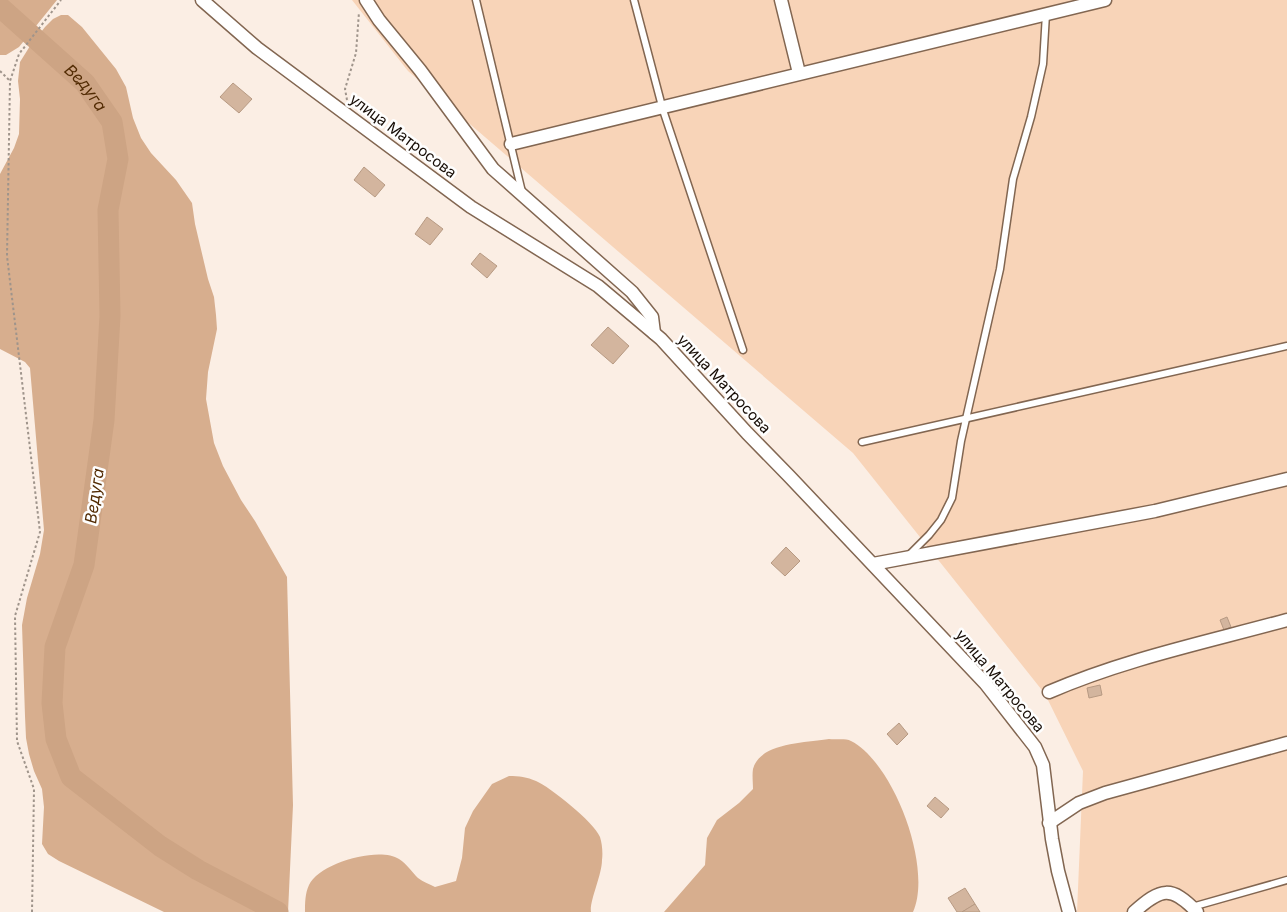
<svg xmlns="http://www.w3.org/2000/svg" width="1287" height="912" font-family="Inter,sans-serif">
	<style>
		.green { fill: #f8d4b8 }
		.forest { fill: #d7ae8e }
		.lines { fill: none; stroke-linecap: round; stroke-linejoin: round }
		.river { stroke: #cda484; stroke-width: 21 }
		.building { fill: #d3b59e; stroke: #b79a83 }
		.lane-casing { stroke: #826651; stroke-width: 9 }
		.street-casing { stroke: #826651; stroke-width: 15 }
		.path { stroke: #9f948b; stroke-width: 2; stroke-dasharray: 2.5 2.5; stroke-linecap: butt }
		.lane { stroke: #fff; stroke-width: 6 }
		.street { stroke: #fff; stroke-width: 12 }
		.labels { text-anchor: middle; stroke-width: 5; stroke-linejoin: round; paint-order: stroke }
		.street-label { font-size: 15px; fill: #160c05; stroke: #fefefe }
		.water-label { font-size: 16px; font-style: italic; fill: #522b03; stroke: #fefefe }
	</style>
	<rect width="100%" height="100%" fill="#fbeee4"/>
	<polygon class="green" points="352,0 1287,0 1287,912 1077,912 1083,771 1045,694 853,453 408,71"/>
	<g class="forest">
		<polygon points="0,0 57,0 19,47 6,55 0,55"/>
		<polygon points="61,15 68,15 82,27 116,69 126,87 133,118 141,138 151,153 176,180 192,203 195,224 208,279 214,297 216,315 217,329 208,372 206,399 214,443 223,466 241,500 255,521 287,577 293,805 288,912 164,912 59,861 48,854 42,844 44,807 42,789 34,771 29,754 26,738 25,716 22,625 27,598 40,554 44,530 30,368 25,362 0,349 0,174 14,148 19,134 20,99 18,81 20,62 30,46 45,27 53,19"/>
		<path d="M829 739C835 740 846 738 851 741 894 763 933 868 913 912H664L705 865 707 838 717 820 739 803 753 789C753 783 752 775 753 769 760 742 806 743 829 739Z"/>
		<path d="M509 776C519 776 527 777 536 781 550 787 594 822 600 837 602 843 603 853 602 860 602 875 589 902 591 912H305C305 904 305 893 309 885 319 863 379 846 399 859 407 864 412 872 418 878 423 882 430 884 435 887L456 881 462 858 465 828 473 811 492 784Z"/>
	</g>
	<g class="lines">
		<path class="river" id="s1" d="M0 7 85 83 112 122 118 159 108 210 110 316 104 420 84 565 55 647 52 703 56 739 71 777 160 846 198 870 278 912"/>
	</g>
	<g class="building">
		<polygon points="233,83 252,99 239,113 220,97"/>
		<polygon points="364,167 385,185 375,197 354,180"/>
		<polygon points="427,217 443,229 430,245 415,234"/>
		<polygon points="480,253 497,266 487,278 471,264"/>
		<polygon points="608,327 629,346 613,364 591,345"/>
		<polygon points="786,547 800,561 785,576 771,563"/>
		<polygon points="1227,617 1231,627 1224,630 1220,620"/>
		<polygon points="1100,685 1102,695 1089,698 1087,688"/>
		<polygon points="899,723 908,734 897,745 887,734"/>
		<polygon points="935,797 949,809 941,818 927,806"/>
		<polygon points="965,888 975,904 962,912 957,912 948,898"/>
		<polygon points="975,904 980,912 962,912"/>
	</g>
	<g class="lines">
		<g class="lane-casing">
			<g id="lane">
				<polyline points="476,0 522,192"/>
				<polyline points="634,0 663,110 743,350"/>
				<polyline points="862,442 1287,346"/>
				<polyline points="908,556 929,535 941,520 952,498 961,441 1000,269 1013,179 1031,117 1043,64 1046,14"/>
				<polyline points="1192,907 1287,880"/>
			</g>
		</g>
		<g class="street-casing">
			<g id="street">
				<polyline points="202,0 257,48 471,207 598,286 661,339 747,433 789,476 985,683 1035,747 1043,765 1052,839 1058,871 1069,912"/>
				<polyline points="366,0 379,20 420,70 493,169 632,292 652,317 654,333"/>
				<polyline points="781,0 799,73"/>
				<polyline points="511,144 1105,0"/>
				<polyline points="873,564 1155,511 1287,479"/>
				<path d="M1049 692C1125 659 1207 642 1287 620"/>
				<polyline points="1049,823 1079,803 1105,793 1287,743"/>
				<path d="M1134 912C1161 888 1171 885 1197 912"/>
			</g>
		</g>
		<g class="path">
			<polyline points="0,71 10,81"/>
			<polyline points="347,100 345,89 356,53 359,12"/>
			<polyline points="32,912 34,789 17,741 15,616 40,532 7,256 10,81 19,54 61,0"/>
		</g>
		<use href="#lane" class="lane"/>
		<use href="#street" class="street"/>
	</g>
	<g class="labels">
		<g class="street-label">
			<text transform="translate(403 136) rotate(37)" y="5">улица Матросова</text>
			<text transform="translate(724 384) rotate(47)" y="5">улица Матросова</text>
			<text transform="translate(1000 681) rotate(50)" y="5">улица Матросова</text>
		</g>
		<g class="water-label">
			<text dy="6" stroke="none"><textPath href="#s1" startOffset="118">Ведуга</textPath></text>
			<text transform="translate(94 496) rotate(-82)" y="6">Ведуга</text>
		</g>
	</g>
</svg>
